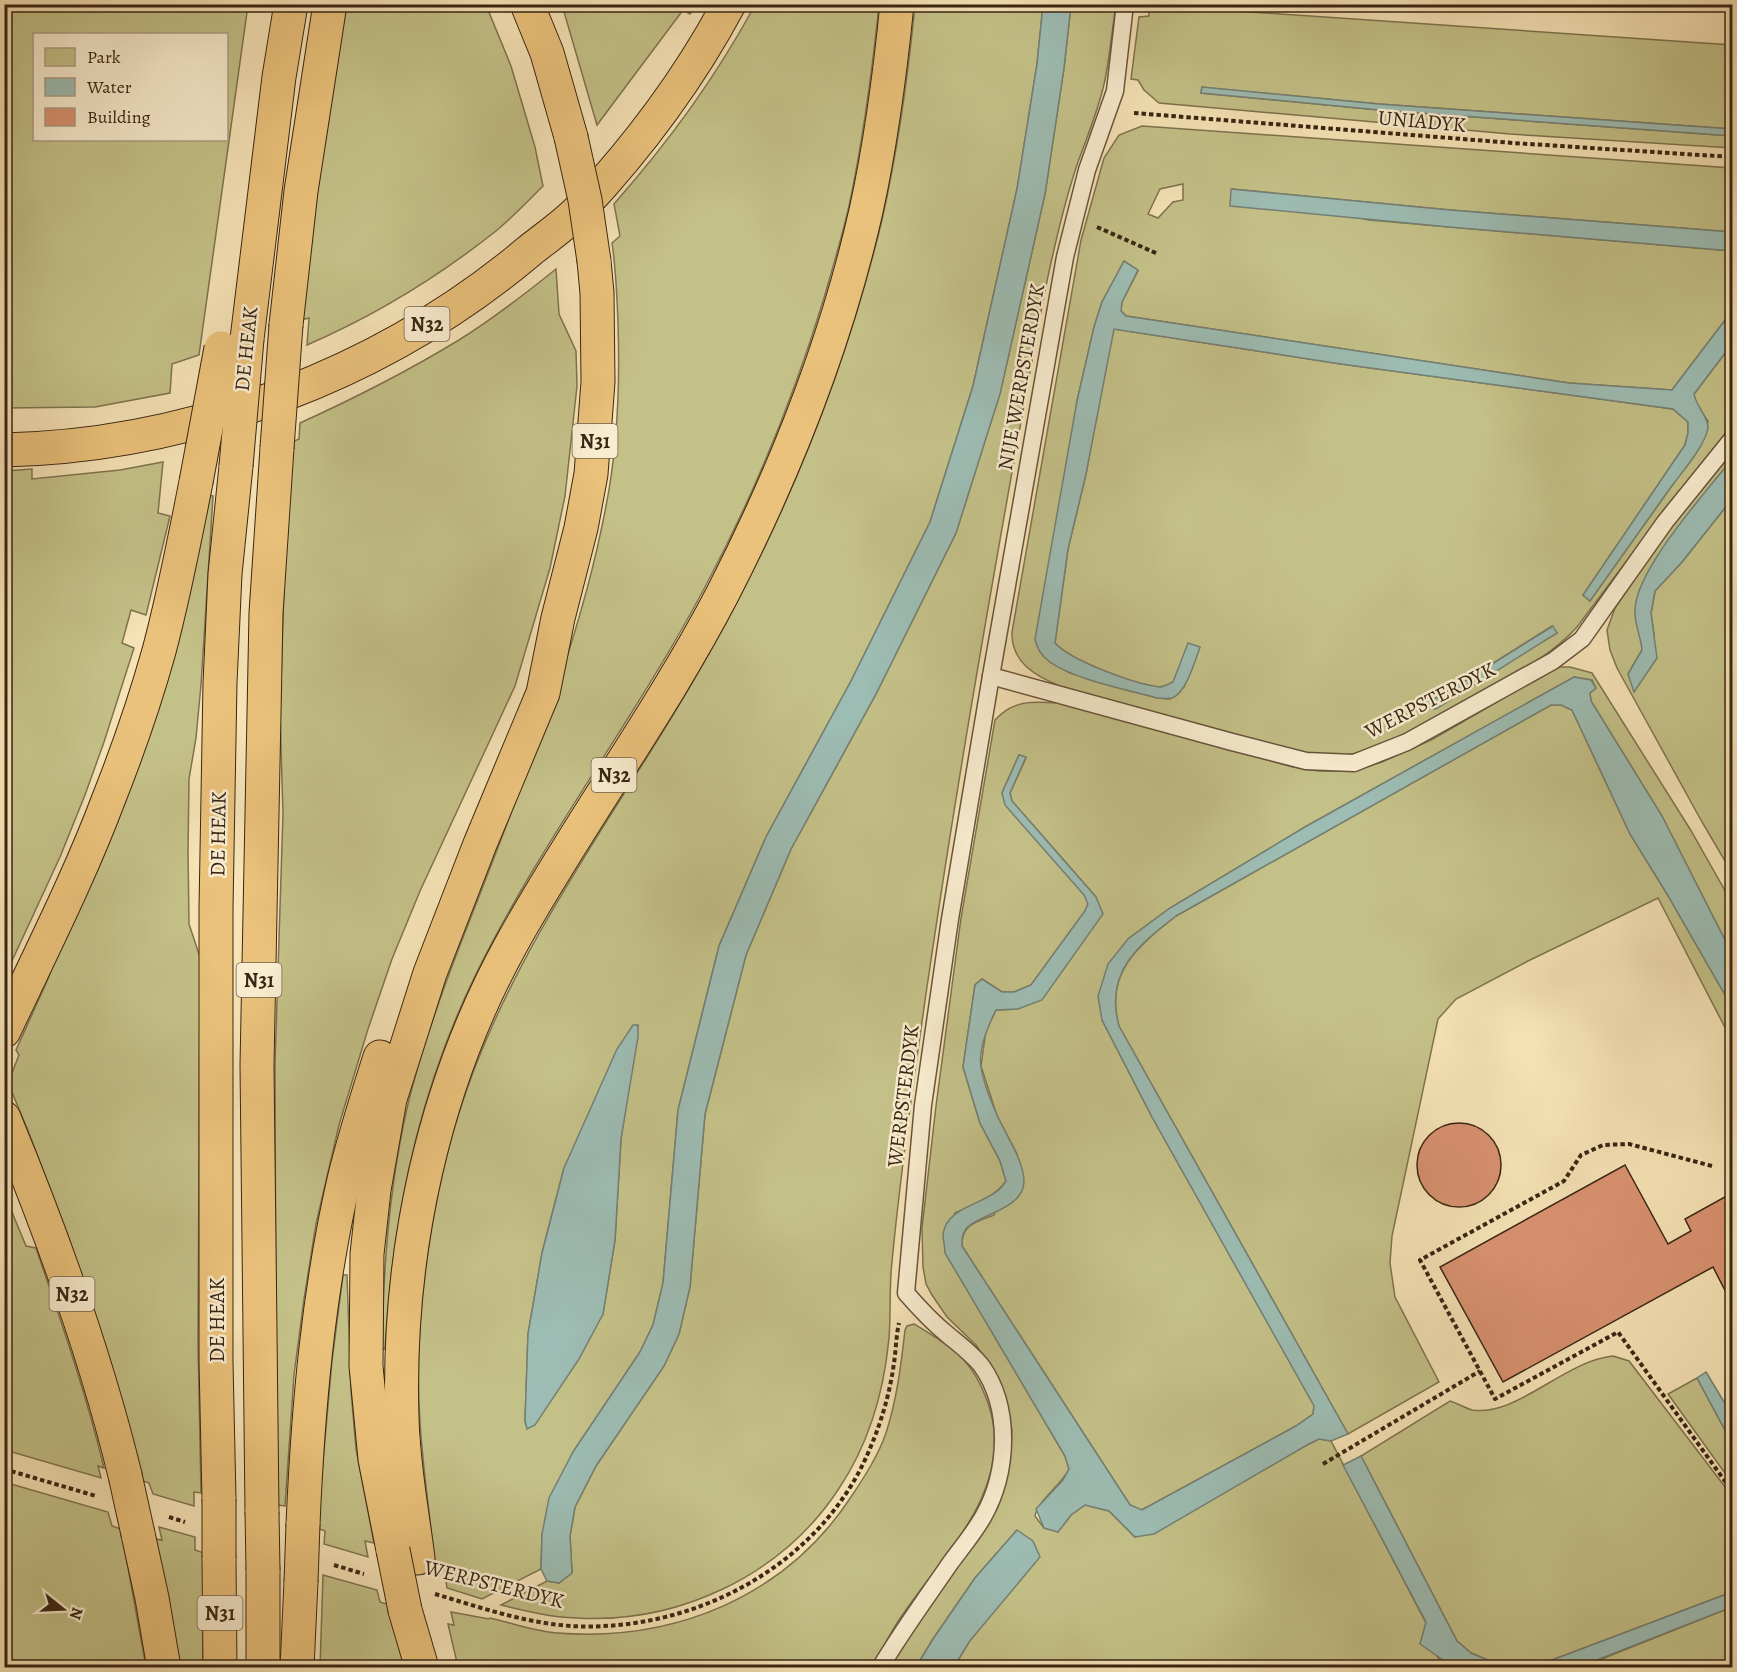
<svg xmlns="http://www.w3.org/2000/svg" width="1737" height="1672" font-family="Alegreya,serif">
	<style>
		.green { fill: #c4c188; stroke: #7e734e; stroke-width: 1.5; fill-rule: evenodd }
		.water { fill: #9dbdb4; stroke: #758074; stroke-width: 1.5 }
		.building { fill: #d99271; stroke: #392513; stroke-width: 1.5 }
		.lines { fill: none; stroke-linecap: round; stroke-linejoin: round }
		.lane-casing { stroke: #68543c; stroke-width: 19 }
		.highway-casing { stroke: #392513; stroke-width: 35 }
		.path { stroke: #392513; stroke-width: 4; stroke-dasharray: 4.5 3; stroke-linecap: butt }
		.lane { stroke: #f9edd0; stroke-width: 16 }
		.highway { stroke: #ebc27b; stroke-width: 33 }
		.highway-bridge-casing { stroke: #392513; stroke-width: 35; stroke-linecap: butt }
		.highway-bridge { stroke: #ebc27b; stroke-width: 33 }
		.labels { text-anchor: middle; stroke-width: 5; stroke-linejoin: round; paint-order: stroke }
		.shield { fill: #f9edd0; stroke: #73614c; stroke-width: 1.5 }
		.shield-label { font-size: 20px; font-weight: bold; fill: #392513 }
		.street-label { font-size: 21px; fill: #392513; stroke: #f9edd0 }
	</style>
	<rect width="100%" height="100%" fill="#f6e3b6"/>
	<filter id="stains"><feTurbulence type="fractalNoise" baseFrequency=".00333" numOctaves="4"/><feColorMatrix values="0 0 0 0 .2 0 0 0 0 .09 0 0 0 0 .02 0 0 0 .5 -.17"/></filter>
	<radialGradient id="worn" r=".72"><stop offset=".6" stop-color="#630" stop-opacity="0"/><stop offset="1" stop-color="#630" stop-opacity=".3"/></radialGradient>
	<g class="green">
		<path d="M5 4 248 5 199 355 172 364 170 393 95 407 5 408ZM34 34H226V140H34Z"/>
		<path d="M344 5H486L511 66 535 147 543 186C528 201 513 217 496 231 438 277 374 316 307 345L309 318 301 320 320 145Z"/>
		<polygon points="562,5 562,4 695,5 690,14 683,10 597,125"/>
		<path d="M755 5H879C872 72 863 140 849 206 842 237 833 267 824 298 794 397 754 495 705 587 635 720 541 841 475 976 418 1093 392 1220 385 1349H382C383 1266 389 1185 408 1104 429 1017 465 934 497 850 540 738 584 624 606 506 618 446 620 384 618 323 617 296 616 270 612 243L620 236 614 204C670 140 714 80 755 5Z"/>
		<path d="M915 5H1043L1037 64 1017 189 973 386 930 522 851 681 766 837 719 946 678 1110 663 1283 653 1325 640 1352 573 1452 542 1534 541 1569 482 1599 447 1588 444 1567 435 1564C430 1517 423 1470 420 1422 413 1327 430 1207 458 1116 506 960 606 829 688 690 775 543 842 386 882 220 898 149 908 76 915 5ZM638 1025 621 1139 615 1240 603 1314 527 1428 525 1421 528 1334 542 1253 564 1168Z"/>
		<path d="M1071 5H1116C1112 30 1110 55 1105 80 1099 108 1088 135 1078 162 1068 191 1060 223 1053 254 1044 291 1038 329 1031 366 987 610 944 855 911 1101 904 1154 897 1208 892 1262 889 1287 891 1313 889 1338 884 1392 869 1444 838 1490 781 1576 678 1624 576 1618 550 1617 526 1611 501 1605L547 1581 559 1583 572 1573 570 1536 575 1507 596 1466 664 1366 679 1334 690 1287 705 1114 746 955 791 849 876 694 956 533 1000 393 1045 194 1064 68Z"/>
		<polygon points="1149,5 1732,45 1732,129 1379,104 1209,88 1202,87 1201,93 1379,110 1732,136 1732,148 1510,134 1159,103 1144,90 1138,80 1131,79 1139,17 1149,16"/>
		<path d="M1142 126 1732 168V232L1450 210 1232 189 1369 220 1732 251V311L1672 390 1569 383 1126 316 1121 311 1122 302 1138 271 1124 261 1102 302 1094 327 1077 401 1050 662 1070 673 1157 698 1170 699 1184 687 1200 647 1178 671 1173 683C1168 684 1164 687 1159 687 1135 684 1071 661 1055 643L1068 549 1086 474 1102 381 1114 329 1341 364 1673 409 1688 422V433L1685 445 1583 595 1590 601 1688 463 1704 438 1708 421 1696 405 1694 394 1732 344V426L1659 518 1577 627C1549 658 1511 676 1475 696 1436 719 1397 745 1352 754 1333 758 1315 756 1297 753L1060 686C1035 676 1011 662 1012 632L1081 240 1104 158 1119 135ZM1183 184V200L1173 202 1158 218 1148 214 1160 189ZM1552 626 1557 633 1429 708 1432 700 1444 694Z"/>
		<path d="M556 269 559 314 576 351 577 386 565 496 550 568 515 686 420 891 392 959 368 1029 339 1125 316 1224 304 1299 294 1375 285 1506 278 1505 276 1364 275 1065 283 814 280 713 286 524 290 443 299 439 300 423C355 398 408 371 459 340 493 319 525 294 556 269Z"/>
		<polygon points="1732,449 1732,459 1695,506 1652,565 1639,591 1642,650 1628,674 1654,635 1651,613 1655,591 1682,562 1732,499 1732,873 1702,822 1617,668 1610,650 1607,630 1615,608 1670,527"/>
		<polygon points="163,462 158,513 170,516 146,615 131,610 122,643 134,648 104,742 85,795 60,857 5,976 5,471 32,469 32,479 120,470"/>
		<polygon points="205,495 213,496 201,685 196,738 189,779 188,852 189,924 200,957 198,1343 201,1493 194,1492 194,1506 153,1494 149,1483 140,1480 68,1236 27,1128 8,1083 19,1055 16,1050 48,979 77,897"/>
		<path d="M1558 667H1570L1592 673 1690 829 1732 903V954L1662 816 1591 701 1590 693 1596 688 1592 680 1574 677 1305 827 1170 908 1128 939 1102 1020 1152 1117 1314 1405 1313 1414 1296 1426 1151 1505 1141 1510 1130 1505 962 1246C961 1224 977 1222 994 1215L1017 1154 997 1116 981 1066 986 1030 996 1010 1018 1009 1096 897 1012 801 1010 793 1026 758 1019 755 1002 793 1085 895 1088 904 1085 911 1031 985 1014 992H1002L982 979 975 985 963 1067 980 1123 1000 1161 1006 1181C995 1198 972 1205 955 1213L945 1252 1065 1456 1069 1469C1061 1485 1037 1502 1035 1516L1044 1528 1058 1532 1071 1515 1085 1505 1109 1511 1135 1537 1307 1445 1319 1439 1331 1441 1426 1623 1438 1658 1453 1667H954L969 1642 1017 1530 975 1578 933 1639 916 1667 890 1668 904 1642 997 1508 1010 1463 1012 1430 1007 1403 990 1366 976 1345 947 1317 932 1295 926 1284 923 1267 922 1228 936 1106 961 918 995 720C1013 700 1033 701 1058 703L1293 767 1319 771H1353L1382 762 1433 739Z"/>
		<path d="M1551 705H1561L1572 710 1630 834 1667 894 1732 1007V1041L1658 898 1528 961 1456 999 1438 1019 1392 1236 1390 1263 1395 1297 1439 1382 1348 1434 1119 1026C1104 973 1138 946 1176 916Z"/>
		<path d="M4 1193 26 1246 36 1248C61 1321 86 1393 104 1468L98 1466 101 1478 5 1450Z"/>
		<polygon points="343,1275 347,1275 351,1391 356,1449 374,1543 365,1541 368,1557 324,1544 325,1531 317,1528 332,1361"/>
		<path d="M914 1324C929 1333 946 1343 959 1355 974 1369 983 1388 989 1406 1016 1490 941 1556 899 1620 889 1635 881 1652 872 1667L576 1668V1663H550V1668L458 1667 448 1624 454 1625 451 1612 489 1619 490 1618C512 1623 534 1631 557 1633 675 1642 785 1597 851 1497 865 1476 878 1456 886 1433 897 1399 901 1365 905 1330L907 1326Z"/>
		<path d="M1613 1356 1629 1361 1732 1496V1592L1539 1665 1495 1663 1471 1653 1457 1641 1361 1456 1450 1401C1457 1403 1465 1408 1472 1410 1517 1417 1564 1361 1613 1356Z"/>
		<polygon points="1697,1378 1732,1443 1732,1483 1668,1394"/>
		<polygon points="4,1482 108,1512 112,1526 121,1529 146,1667 5,1667"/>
		<polygon points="159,1527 195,1537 195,1550 204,1553 203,1667 180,1667 155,1539 162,1540"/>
		<polygon points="323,1575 377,1590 380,1602 396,1607 411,1667 320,1668"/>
		<polygon points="1732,1607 1732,1667 1579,1668"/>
	</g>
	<g class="water">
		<polygon points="1043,5 1071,5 1064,68 1045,194 1000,394 956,533 876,694 791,849 746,955 705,1114 690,1287 679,1334 664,1366 596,1466 575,1507 570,1536 572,1573 559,1583 547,1581 541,1569 542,1534 549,1498 573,1452 640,1352 653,1325 663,1283 678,1110 719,946 766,837 851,681 930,522 973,386 1017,189 1037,64"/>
		<polygon points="1202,87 1379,104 1732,129 1732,136 1379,110 1201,93"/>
		<polygon points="1231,189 1450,210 1732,232 1732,251 1449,227 1230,206"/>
		<path d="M1124 261 1138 270 1122 302 1121 311 1126 316 1569 383 1672 390 1732 311V344L1694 394C1696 406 1709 418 1708 428 1705 446 1682 472 1671 487 1644 525 1617 563 1590 601L1583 595 1685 445 1688 433V422L1673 409 1341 364 1114 329 1086 474 1068 549 1055 643C1071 661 1135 684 1159 687 1164 687 1168 684 1173 682L1188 643 1200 647C1195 661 1186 693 1172 698 1167 699 1162 698 1157 698 1128 690 1073 679 1050 662 1041 656 1037 649 1035 639L1077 401 1094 327 1102 302Z"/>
		<path d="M1732 459V499L1682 562 1655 591 1651 613 1657 658 1634 692 1628 674 1642 650C1641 638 1635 625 1635 613 1632 573 1707 491 1732 459Z"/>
		<polygon points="1553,626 1557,633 1436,709 1429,708 1423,704 1426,698 1432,700 1444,694"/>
		<path d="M1574 677 1591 680 1596 688 1590 693 1591 701 1662 816 1732 954V1007L1667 894 1630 834 1572 710 1561 705H1551L1176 916C1138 945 1104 973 1119 1026L1348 1434 1331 1441 1319 1439 1307 1445 1154 1534 1135 1537 1109 1511 1085 1505 1071 1515 1058 1532 1044 1528 1036 1509 1063 1480 1069 1469 1065 1456 945 1253C945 1247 943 1239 943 1234 948 1203 991 1206 1006 1181L1000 1161 980 1123 963 1067 975 985 982 979 1002 992H1014L1031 985 1085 911 1088 904 1084 895 1005 805 1002 793 1019 755 1026 757 1010 793 1012 801 1096 897 1103 914 1042 1000 1018 1009 996 1010C988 1026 978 1049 981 1067 984 1087 997 1117 1007 1135 1014 1148 1024 1166 1024 1182 1023 1210 976 1215 966 1229 962 1235 962 1239 962 1246L1130 1505 1142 1510 1296 1426 1313 1414 1314 1406 1152 1117 1102 1020 1098 996 1108 964 1128 939 1170 908 1305 827Z"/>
		<polygon points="633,1025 638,1025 638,1037 621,1139 615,1240 603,1314 579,1359 535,1425 527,1429 525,1421 528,1334 542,1253 564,1168 617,1049"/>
		<polygon points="1706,1372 1732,1415 1732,1443 1697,1378"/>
		<polygon points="1361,1456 1457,1641 1471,1653 1495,1663 1539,1665 1732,1592 1732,1607 1579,1667 1453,1667 1420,1644 1426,1622 1343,1465"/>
		<polygon points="1017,1530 1033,1541 1040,1557 969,1642 954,1667 916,1667 933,1639 975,1578"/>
	</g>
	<g class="building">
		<circle cx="1459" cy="1165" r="42"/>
		<polygon points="1625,1165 1668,1244 1691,1231 1685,1219 1732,1193 1732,1304 1713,1267 1503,1382 1440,1267"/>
	</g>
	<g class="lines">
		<g class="lane-casing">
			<g id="lane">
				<polyline points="991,676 1065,257 1087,170 1115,91 1125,4"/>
				<path d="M880 1668C902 1631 927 1597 951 1562 962 1547 974 1533 983 1517 1008 1473 1012 1408 981 1365 971 1353 960 1345 948 1335 932 1322 919 1308 906 1293L923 1105 950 919 991 676 1232 742 1306 761 1354 763 1407 742 1553 661 1582 639 1665 522 1732 439"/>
			</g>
		</g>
		<g class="highway-casing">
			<g id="highway">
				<polyline points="527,4 547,53 571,137"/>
				<polyline points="286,325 301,191 330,4"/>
				<polyline points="247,339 279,77 291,4"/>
				<path d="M4 450C193 446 384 373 528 252 545 238 565 225 580 209 638 147 689 79 729 4"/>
				<path d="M4 1031C40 954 79 878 109 798 128 750 145 701 159 651 174 595 185 538 196 482"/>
				<path d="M4 1118C52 1234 95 1352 125 1475"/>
				<polyline points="219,1499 216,1362 216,908 220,683 225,574 236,466"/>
				<polyline points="262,1512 257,1065 266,613 277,448"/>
				<path d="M303 1524C308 1409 318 1293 344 1180 354 1138 367 1098 380 1057"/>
				<polyline points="138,1534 152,1598 164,1668"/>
				<polyline points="393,1550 375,1459 366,1366 367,1254 374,1190 390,1099 430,973 480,844 543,693 558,618 581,528 591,474 598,382 597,293 594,261"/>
				<polyline points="219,1558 220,1668"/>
				<path d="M418 1558C412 1511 403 1464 402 1417 397 1254 433 1086 512 943 578 824 660 714 723 593 785 472 836 343 866 211 881 143 890 74 897 4"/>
				<polyline points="263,1570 263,1668"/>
				<polyline points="405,1610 422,1668"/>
				<polyline points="297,1668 301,1582"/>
			</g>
		</g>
		<g class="path">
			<polyline points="1134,113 1513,143 1732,157"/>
			<polyline points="1097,227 1158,254"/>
			<polyline points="1712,1166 1629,1144 1603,1145 1581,1155 1564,1181 1420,1260 1495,1399 1618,1332 1732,1491"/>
			<polyline points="1323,1464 1480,1371"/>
			<polyline points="4,1469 96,1496"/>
			<polyline points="169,1517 185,1522"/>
			<polyline points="334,1565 364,1574"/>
			<path d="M435 1594C479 1607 525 1623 571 1626 695 1633 824 1564 871 1446 882 1420 890 1392 894 1363 896 1350 896 1336 899 1323"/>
		</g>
		<use href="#lane" class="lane"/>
		<use href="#highway" class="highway"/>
		<g class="highway-bridge-casing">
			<g id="highway-bridge">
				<polyline points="571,137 585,200 594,261"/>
				<polyline points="277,448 286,325"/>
				<polyline points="236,466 247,339"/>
				<polyline points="196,482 221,348"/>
				<polyline points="125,1475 138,1534"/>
				<polyline points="219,1499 219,1558"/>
				<polyline points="262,1512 263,1570"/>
				<polyline points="393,1550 405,1610"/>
				<polyline points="301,1582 303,1524"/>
			</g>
		</g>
		<use href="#highway-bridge" class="highway-bridge"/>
	</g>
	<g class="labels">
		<g class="shield">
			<rect x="404.5" y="307" width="45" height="34" rx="4.5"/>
			<rect x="572.5" y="424" width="45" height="34" rx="4.5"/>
			<rect x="591.5" y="758" width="45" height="34" rx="4.5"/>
			<rect x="236.5" y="963" width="45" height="34" rx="4.5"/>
			<rect x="49.5" y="1277" width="45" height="34" rx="4.5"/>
			<rect x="197.5" y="1596" width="45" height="34" rx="4.5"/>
		</g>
		<g class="shield-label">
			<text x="427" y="331">N32</text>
			<text x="595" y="448">N31</text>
			<text x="614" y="782">N32</text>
			<text x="259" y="987">N31</text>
			<text x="72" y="1301">N32</text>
			<text x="220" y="1620">N31</text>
		</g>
		<g class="street-label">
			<text transform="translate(1422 121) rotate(5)" y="7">UNIADYK</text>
			<text transform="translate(246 349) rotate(-84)" y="7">DE HEAK</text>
			<text transform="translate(1021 377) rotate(-80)" y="7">NIJE WERPSTERDYK</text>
			<text transform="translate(1430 700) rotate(-27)" y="7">WERPSTERDYK</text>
			<text transform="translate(218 834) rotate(-89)" y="7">DE HEAK</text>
			<text transform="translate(903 1096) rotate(-83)" y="7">WERPSTERDYK</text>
			<text transform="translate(217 1320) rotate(-90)" y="7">DE HEAK</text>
			<text transform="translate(494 1584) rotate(14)" y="7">WERPSTERDYK</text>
		</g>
	</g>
	<rect width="1737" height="1672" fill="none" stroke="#f6e3b6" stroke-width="24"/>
	<rect x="6" y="6" width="1725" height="1660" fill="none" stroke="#392513" stroke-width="3"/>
	<rect x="12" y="12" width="1713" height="1648" fill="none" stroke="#392513" stroke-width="1.5"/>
	<rect x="33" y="33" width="195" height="108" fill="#f9edd0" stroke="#ac9d84" stroke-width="1.5"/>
	<rect x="45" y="48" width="30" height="18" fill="#c4c188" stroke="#ac9d84" stroke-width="1.5"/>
	<text x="87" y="63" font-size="18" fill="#392513">Park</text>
	<rect x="45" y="78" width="30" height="18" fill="#9dbdb4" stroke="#ac9d84" stroke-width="1.5"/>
	<text x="87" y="93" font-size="18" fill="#392513">Water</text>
	<rect x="45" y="108" width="30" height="18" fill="#d99271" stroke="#ac9d84" stroke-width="1.5"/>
	<text x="87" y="123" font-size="18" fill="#392513">Building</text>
	<g transform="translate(63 1609) rotate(108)" stroke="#f9edd0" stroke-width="4.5" paint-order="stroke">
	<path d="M0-4.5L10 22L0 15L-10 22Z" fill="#392513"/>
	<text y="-9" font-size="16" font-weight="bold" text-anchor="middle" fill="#392513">N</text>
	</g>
	<rect width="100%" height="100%" filter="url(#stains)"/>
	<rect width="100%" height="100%" fill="url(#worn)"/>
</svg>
